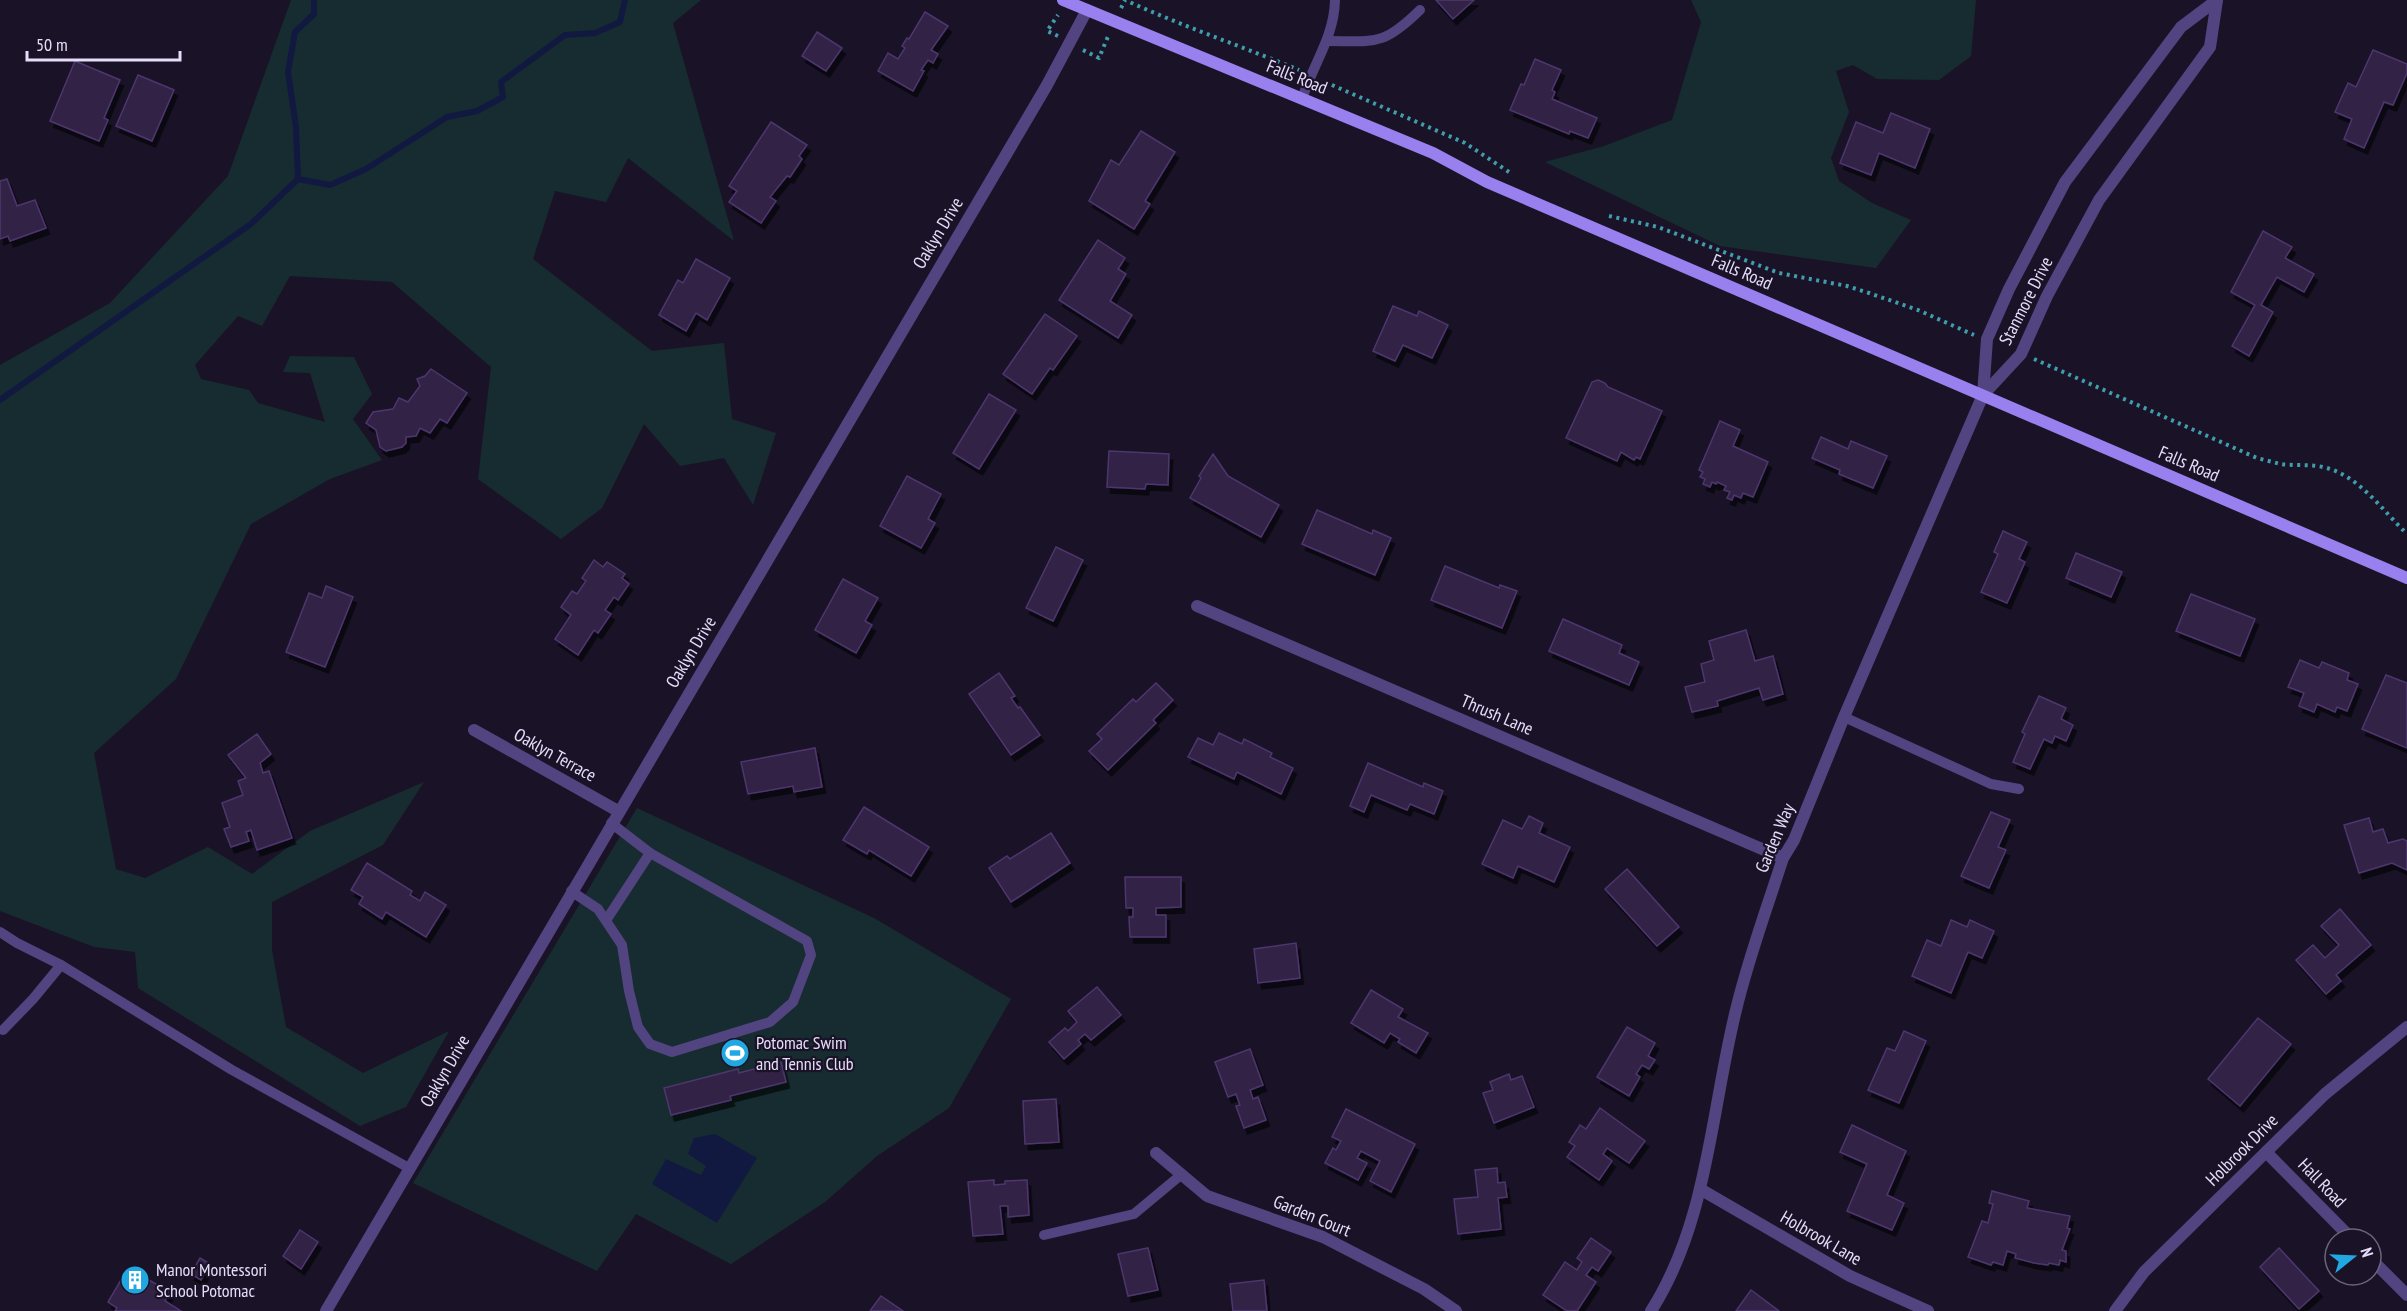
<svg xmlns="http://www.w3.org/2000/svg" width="2407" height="1311" font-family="'PT Sans Narrow',sans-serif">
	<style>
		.green { fill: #172c30 }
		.water { fill: #111941 }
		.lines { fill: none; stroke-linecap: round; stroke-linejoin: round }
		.stream { stroke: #111941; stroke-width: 6 }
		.building { fill: #302145; stroke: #4d366e; stroke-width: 1.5; filter: url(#shadow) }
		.path { stroke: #409dac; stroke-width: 4; stroke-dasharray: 3 4.5; stroke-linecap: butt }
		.service { stroke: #524480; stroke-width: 10 }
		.minor { stroke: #524480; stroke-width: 12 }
		.tertiary { stroke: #524480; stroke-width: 12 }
		.secondary { stroke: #9980ef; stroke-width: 12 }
		.labels { text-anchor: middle; stroke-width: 4.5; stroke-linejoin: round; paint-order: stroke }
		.street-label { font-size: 18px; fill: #e6ddfb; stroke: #1a1327 }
		.poi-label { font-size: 18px; fill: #e6ddfb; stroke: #1a1327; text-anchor: start }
	</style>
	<defs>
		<filter id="shadow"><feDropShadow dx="3.5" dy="6" stdDeviation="0" flood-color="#0009"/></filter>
	</defs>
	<rect width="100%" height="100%" fill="#1a1327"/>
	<g class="green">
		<polygon points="291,0 701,0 673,23 734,241 628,158 606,202 555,191 533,259 652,351 724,343 732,419 776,433 753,505 724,458 680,466 644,424 602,508 561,539 478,479 491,367 392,282 290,276 262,326 238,316 195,365 201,379 249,390 258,403 325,422 310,373 283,372 290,356 354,357 372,394 353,419 382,460 330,479 251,524 176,679 94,753 116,869 145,878 208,847 252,874 310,831 424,782 383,845 272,902 272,950 286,1027 363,1073 449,1031 406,1107 360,1126 138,988 135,952 94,947 0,911 0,365 110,303 228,176"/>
		<polygon points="1691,0 1976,0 1971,56 1939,80 1877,79 1853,65 1836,71 1849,112 1831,158 1839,181 1872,203 1911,220 1876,268 1720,246 1545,162 1604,146 1672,120 1701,22"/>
		<polygon points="637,808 874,918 1011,999 949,1108 877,1156 825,1202 731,1264 636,1214 597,1271 413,1183"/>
	</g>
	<polygon class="water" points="715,1134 757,1158 717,1223 652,1184 666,1159 701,1175 706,1166 688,1154 694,1138"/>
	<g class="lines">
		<g class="stream">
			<polyline points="298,179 330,185 366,169 447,117 477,111 503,97 501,82 565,35 595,33 620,22 625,0"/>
			<polyline points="0,400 251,224 298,179 296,127 288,72 295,32 314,14 314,0"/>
		</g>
	</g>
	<g class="building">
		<polygon points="1436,0 1474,0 1453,19"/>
		<polygon points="925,12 948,26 931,50 938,54 933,63 928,60 921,70 924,71 913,91 878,71 888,53 898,59 905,48 902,46 907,38 909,39"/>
		<polygon points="817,32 842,48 826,71 802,56"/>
		<polygon points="2373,50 2407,64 2407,73 2393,105 2384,102 2364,148 2344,139 2352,119 2335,112 2348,83 2356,87"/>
		<polygon points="1535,59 1561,70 1552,90 1555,92 1552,99 1597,118 1588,138 1570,131 1569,134 1510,110 1521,84 1524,85"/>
		<polygon points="75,61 120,80 104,118 108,120 99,141 50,121"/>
		<polygon points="138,75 174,90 152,141 116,126"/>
		<polygon points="1891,113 1930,129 1915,168 1879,153 1871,175 1840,163 1856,122 1883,133"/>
		<polygon points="771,122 807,145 799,156 802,159 790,177 787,176 770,197 776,201 761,223 729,202 737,191 729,186"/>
		<polygon points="1141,131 1175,152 1145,201 1150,204 1134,229 1089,201 1111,160 1119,165"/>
		<polygon points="7,179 17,206 35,200 46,228 10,241 8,236 0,239 0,181"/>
		<polygon points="2263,231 2292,247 2285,258 2314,274 2304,292 2277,277 2261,305 2273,312 2249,356 2232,346 2255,305 2231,292"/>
		<polygon points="1098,240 1125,258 1118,269 1126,274 1110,301 1132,315 1118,338 1059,300"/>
		<polygon points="696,259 730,278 707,320 696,313 686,331 659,315 678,280 683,283"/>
		<polygon points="1393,306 1417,316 1419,311 1448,325 1432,358 1403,345 1395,361 1373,351"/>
		<polygon points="1045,314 1077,336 1053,370 1050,368 1032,394 1003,374"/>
		<polygon points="431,369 467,393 447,423 440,419 430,433 420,428 416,436 406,437 406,443 402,447 386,451 380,447 376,430 366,423 373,412 393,409 399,398 408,402 420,386 417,379 425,376"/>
		<polygon points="1598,380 1605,383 1608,387 1662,411 1640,459 1636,457 1634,460 1621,452 1617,461 1566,438 1592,382"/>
		<polygon points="989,394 1016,410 979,469 953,453"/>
		<polygon points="1720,421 1740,430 1733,446 1768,462 1753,497 1743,493 1741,498 1734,495 1732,500 1727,498 1730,492 1724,490 1726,486 1717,482 1716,484 1712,482 1710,487 1703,484 1705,479 1700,477 1703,472 1699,470"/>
		<polygon points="1821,437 1848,449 1851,441 1887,456 1873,488 1839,474 1840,470 1812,458"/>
		<polygon points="1109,451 1169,454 1168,485 1146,484 1145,489 1107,487"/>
		<polygon points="1213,454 1228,476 1279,505 1261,537 1190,498 1201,478 1199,476"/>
		<polygon points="907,476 941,494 928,519 935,523 921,548 880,526"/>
		<polygon points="1317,510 1372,534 1373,530 1391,538 1375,575 1302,544"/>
		<polygon points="2003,531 2027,542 2019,559 2025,562 2007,603 1981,592 1998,554 1994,552"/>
		<polygon points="1056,547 1083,560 1053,621 1026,608"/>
		<polygon points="2076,553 2122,572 2111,597 2066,578"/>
		<polygon points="594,560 603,567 607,562 625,574 622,578 629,584 618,600 614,597 605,610 611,614 598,633 594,630 578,655 555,639 571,615 561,607 572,591 577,594 586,581 582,578"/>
		<polygon points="1445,566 1499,588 1500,585 1517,591 1502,628 1431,600"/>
		<polygon points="843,579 878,598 865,621 872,625 856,653 815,630"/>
		<polygon points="326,586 353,597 325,667 286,652 309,593 322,598"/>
		<polygon points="2191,594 2255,619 2240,656 2176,631"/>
		<polygon points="1563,619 1622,645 1619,653 1639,662 1629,685 1549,651"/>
		<polygon points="1746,630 1755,661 1773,656 1783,694 1763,700 1759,688 1717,701 1718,706 1692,712 1685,687 1705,682 1701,664 1714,660 1709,641"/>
		<polygon points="2300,660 2319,668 2322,662 2349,673 2347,680 2358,684 2347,711 2337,707 2335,712 2317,704 2314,712 2299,706 2304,693 2288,687"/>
		<polygon points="999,673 1015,696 1011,698 1018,708 1020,707 1040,735 1011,755 969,694"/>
		<polygon points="2386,675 2407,683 2407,748 2362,729"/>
		<polygon points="1156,683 1173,700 1153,720 1156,723 1108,770 1089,751 1102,739 1097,734 1133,699 1136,702"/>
		<polygon points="2039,696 2066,708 2061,719 2073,725 2066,741 2055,736 2052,743 2044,739 2030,769 2013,762 2025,734 2022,732"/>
		<polygon points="1219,733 1242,744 1244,739 1272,753 1270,757 1293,768 1281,794 1237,772 1234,779 1188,757 1198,738 1213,745"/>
		<polygon points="257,734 271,754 260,763 263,773 269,771 292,838 257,850 251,830 246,832 249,841 231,847 224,829 230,827 222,803 243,795 238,781 246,778 228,755"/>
		<polygon points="815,748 822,787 794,792 793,786 748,794 741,762"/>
		<polygon points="1368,763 1423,787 1424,783 1443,791 1434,814 1410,804 1407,810 1371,795 1364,812 1350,806"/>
		<polygon points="864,807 929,847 911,876 869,850 867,854 843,840"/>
		<polygon points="1991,812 2010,820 1998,847 2006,850 1989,888 1961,876"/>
		<polygon points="1529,816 1543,823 1539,833 1570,847 1554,882 1518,866 1513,878 1482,864 1503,820 1522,829"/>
		<polygon points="2369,818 2373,832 2383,829 2388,843 2403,839 2407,841 2407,870 2392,863 2359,873 2344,825"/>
		<polygon points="1051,833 1070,863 1011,902 989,868 1007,856 1010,859"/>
		<polygon points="367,863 412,891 410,895 420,901 425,892 446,905 426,937 386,912 382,919 359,904 363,897 351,890"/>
		<polygon points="1627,869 1679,927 1657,946 1605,889"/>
		<polygon points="1125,877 1181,877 1181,907 1156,908 1156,915 1166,915 1166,937 1130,937 1129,917 1133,917 1133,908 1126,908"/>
		<polygon points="2340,909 2371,945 2336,975 2341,981 2326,994 2296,960 2313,945 2325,958 2339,945 2321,926"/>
		<polygon points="1951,920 1967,927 1970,920 1994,931 1982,958 1968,952 1951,993 1912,976 1927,940 1941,946"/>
		<polygon points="1296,943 1300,978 1258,983 1254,949"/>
		<polygon points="1097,987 1121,1015 1091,1040 1085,1034 1078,1040 1081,1044 1064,1059 1049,1042 1065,1028 1068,1031 1077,1022 1068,1011"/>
		<polygon points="1371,990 1403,1009 1398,1017 1428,1033 1416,1053 1398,1042 1400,1039 1390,1033 1384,1043 1351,1023"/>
		<polygon points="2258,1018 2291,1044 2240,1106 2208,1079"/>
		<polygon points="1627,1027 1655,1043 1648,1056 1655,1060 1649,1069 1642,1065 1636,1074 1640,1077 1629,1096 1597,1077"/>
		<polygon points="1904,1031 1926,1041 1899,1103 1868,1090 1887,1048 1895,1051"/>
		<polygon points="1250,1049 1263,1085 1250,1090 1253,1099 1258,1097 1266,1120 1244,1128 1236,1106 1240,1105 1236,1094 1228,1097 1215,1062"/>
		<polygon points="781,1062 786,1082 730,1096 731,1100 671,1115 664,1088 738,1069 739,1073"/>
		<polygon points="1509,1074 1511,1080 1522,1076 1534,1107 1494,1123 1483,1093 1493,1090 1490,1082"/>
		<polygon points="1056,1099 1059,1142 1025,1144 1023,1101"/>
		<polygon points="1600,1108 1645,1141 1629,1163 1607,1148 1603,1154 1612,1161 1599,1180 1567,1157 1575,1146 1569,1142 1580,1125 1586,1129"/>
		<polygon points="1346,1109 1415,1144 1391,1192 1370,1181 1380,1161 1361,1151 1357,1158 1367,1163 1358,1180 1325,1163 1333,1148 1336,1150 1341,1141 1332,1137"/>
		<polygon points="1852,1125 1906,1151 1887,1195 1904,1203 1892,1230 1847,1211 1867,1164 1840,1152"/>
		<polygon points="1497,1168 1498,1183 1505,1182 1507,1197 1498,1198 1501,1229 1458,1234 1454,1199 1478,1197 1475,1170"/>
		<polygon points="994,1180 994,1185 1005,1184 1005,1181 1027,1180 1029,1215 1008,1217 1008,1206 1000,1206 1003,1234 973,1236 968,1182"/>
		<polygon points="1992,1191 2029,1201 2027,1208 2070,1216 2067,1228 2070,1229 2062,1250 2066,1251 2066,1262 2060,1260 2059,1265 2049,1263 2048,1265 2034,1263 2015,1258 2016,1254 2007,1251 2003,1265 1993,1262 1991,1265 1968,1257 1982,1221 1988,1223 1993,1204 1989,1203"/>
		<polygon points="300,1230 318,1242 301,1269 283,1256"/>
		<polygon points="1591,1238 1611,1252 1598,1271 1592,1267 1586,1275 1596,1282 1577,1311 1567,1311 1543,1295 1565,1262 1577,1270 1582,1262 1577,1258"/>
		<polygon points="1148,1248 1158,1290 1128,1296 1118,1254"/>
		<polygon points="2279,1248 2319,1291 2299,1309 2260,1267"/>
		<polygon points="200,1258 210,1264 201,1280 191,1274"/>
		<polygon points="128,1268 170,1292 165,1301 181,1311 115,1311 117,1308 108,1302"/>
		<polygon points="1264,1280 1267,1311 1233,1311 1230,1284"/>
		<polygon points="1751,1290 1779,1311 1736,1311"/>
		<polygon points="881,1296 903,1311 870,1311"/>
	</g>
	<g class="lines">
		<g class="path">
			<path d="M1121 8 1125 0C1182 26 1241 46 1299 70"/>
			<polyline points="1058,36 1047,31 1058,15"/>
			<polyline points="1083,50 1099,58 1109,34"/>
			<polyline points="1325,82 1465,143 1509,172"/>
			<polyline points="1609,216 1658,227 1779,273 1847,286 1869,293 1918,310 1974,335"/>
			<path d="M2034 359 2257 458C2265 460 2273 462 2280 464 2294 466 2309 464 2323 467 2359 475 2382 510 2407 534"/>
		</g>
		<g class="service">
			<path d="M1328 41C1377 41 1383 46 1420 10"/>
			<path d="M1302 99C1313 64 1334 38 1335 0"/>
			<polyline points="1844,717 1991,784 2019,789"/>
			<polyline points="571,891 598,909 622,945 629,991 638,1027 650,1044 672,1052 770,1022 793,1002 811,955 807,941 650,853 611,823"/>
			<polyline points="607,919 650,853"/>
			<polyline points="0,932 17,943 61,965"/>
			<polyline points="3,1030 33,999 61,965 232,1070 409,1168"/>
			<polyline points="1044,1235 1134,1214 1182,1174"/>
		</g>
		<g class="minor">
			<polyline points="1983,395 1987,339 2009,289 2065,182 2181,27 2217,0"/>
			<polyline points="1197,606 1783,858"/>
			<polyline points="474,730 618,811"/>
			<polyline points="2266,1152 2352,1239"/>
			<polyline points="1156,1153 1207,1196 1323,1237 1424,1289 1456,1311"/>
			<polyline points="1700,1189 1850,1276 1928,1311"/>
			<polyline points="2371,1259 2407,1295"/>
			<path d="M1651 1311C1708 1222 1711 1110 1736 1010 1748 959 1767 908 1783 858L1794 840 1844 717 1983 395 2021 354 2047 296 2099 200 2210 47 2217 0"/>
			<polyline points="2115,1311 2144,1272 2325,1094 2407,1027"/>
		</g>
		<polyline class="tertiary" points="326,1311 1047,85 1087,10"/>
		<polyline class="secondary" points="1063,0 1433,153 1487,182 2407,578"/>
	</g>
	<defs>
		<g id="stadium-disc" transform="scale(1.5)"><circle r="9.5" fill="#21a8e3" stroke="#1a1327"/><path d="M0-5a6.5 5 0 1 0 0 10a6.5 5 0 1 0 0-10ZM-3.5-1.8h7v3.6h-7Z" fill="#fff"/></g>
		<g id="building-disc" transform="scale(1.5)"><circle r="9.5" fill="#21a8e3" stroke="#1a1327"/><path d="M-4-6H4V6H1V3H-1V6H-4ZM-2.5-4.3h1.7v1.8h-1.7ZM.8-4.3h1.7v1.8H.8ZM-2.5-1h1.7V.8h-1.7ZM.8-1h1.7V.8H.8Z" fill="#fff"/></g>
	</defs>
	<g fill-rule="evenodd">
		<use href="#stadium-disc" x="735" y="1053"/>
		<use href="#building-disc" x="135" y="1280"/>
	</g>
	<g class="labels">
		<g class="street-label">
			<text transform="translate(1297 77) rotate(22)" y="6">Falls Road</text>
			<text transform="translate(938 233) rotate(-59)" y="6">Oaklyn Drive</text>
			<text transform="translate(1742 272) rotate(23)" y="6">Falls Road</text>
			<text transform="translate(2026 301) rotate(-63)" y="6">Stanmore Drive</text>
			<text transform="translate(2189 464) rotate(23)" y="6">Falls Road</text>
			<text transform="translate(691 652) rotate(-59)" y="6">Oaklyn Drive</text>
			<text transform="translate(1497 715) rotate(23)" y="6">Thrush Lane</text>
			<text transform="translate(555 755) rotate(29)" y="6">Oaklyn Terrace</text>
			<text transform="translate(1775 838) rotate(-67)" y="6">Garden Way</text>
			<text transform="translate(445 1071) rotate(-60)" y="6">Oaklyn Drive</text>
			<text transform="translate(2242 1150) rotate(-45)" y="6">Holbrook Drive</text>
			<text transform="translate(2322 1183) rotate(46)" y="6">Hall Road</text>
			<text transform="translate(1312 1216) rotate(22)" y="6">Garden Court</text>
			<text transform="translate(1821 1238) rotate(30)" y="6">Holbrook Lane</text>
		</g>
		<g class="poi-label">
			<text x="756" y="1049">Potomac Swim<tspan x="756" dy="21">and Tennis Club</tspan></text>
			<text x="156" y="1276">Manor Montessori<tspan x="156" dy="21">School Potomac</tspan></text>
		</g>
	</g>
	<g transform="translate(2353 1257) rotate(72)"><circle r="28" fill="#1a1327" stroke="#6c647c" stroke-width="1.5"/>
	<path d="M0-4.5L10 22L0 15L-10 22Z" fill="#21a8e3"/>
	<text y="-9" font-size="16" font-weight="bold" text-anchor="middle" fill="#e6ddfb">N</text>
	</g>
	<path d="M27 51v9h153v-9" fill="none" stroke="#e6ddfb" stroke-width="3"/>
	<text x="36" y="51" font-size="18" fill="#e6ddfb" stroke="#1a1327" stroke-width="4.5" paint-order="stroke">50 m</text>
</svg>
